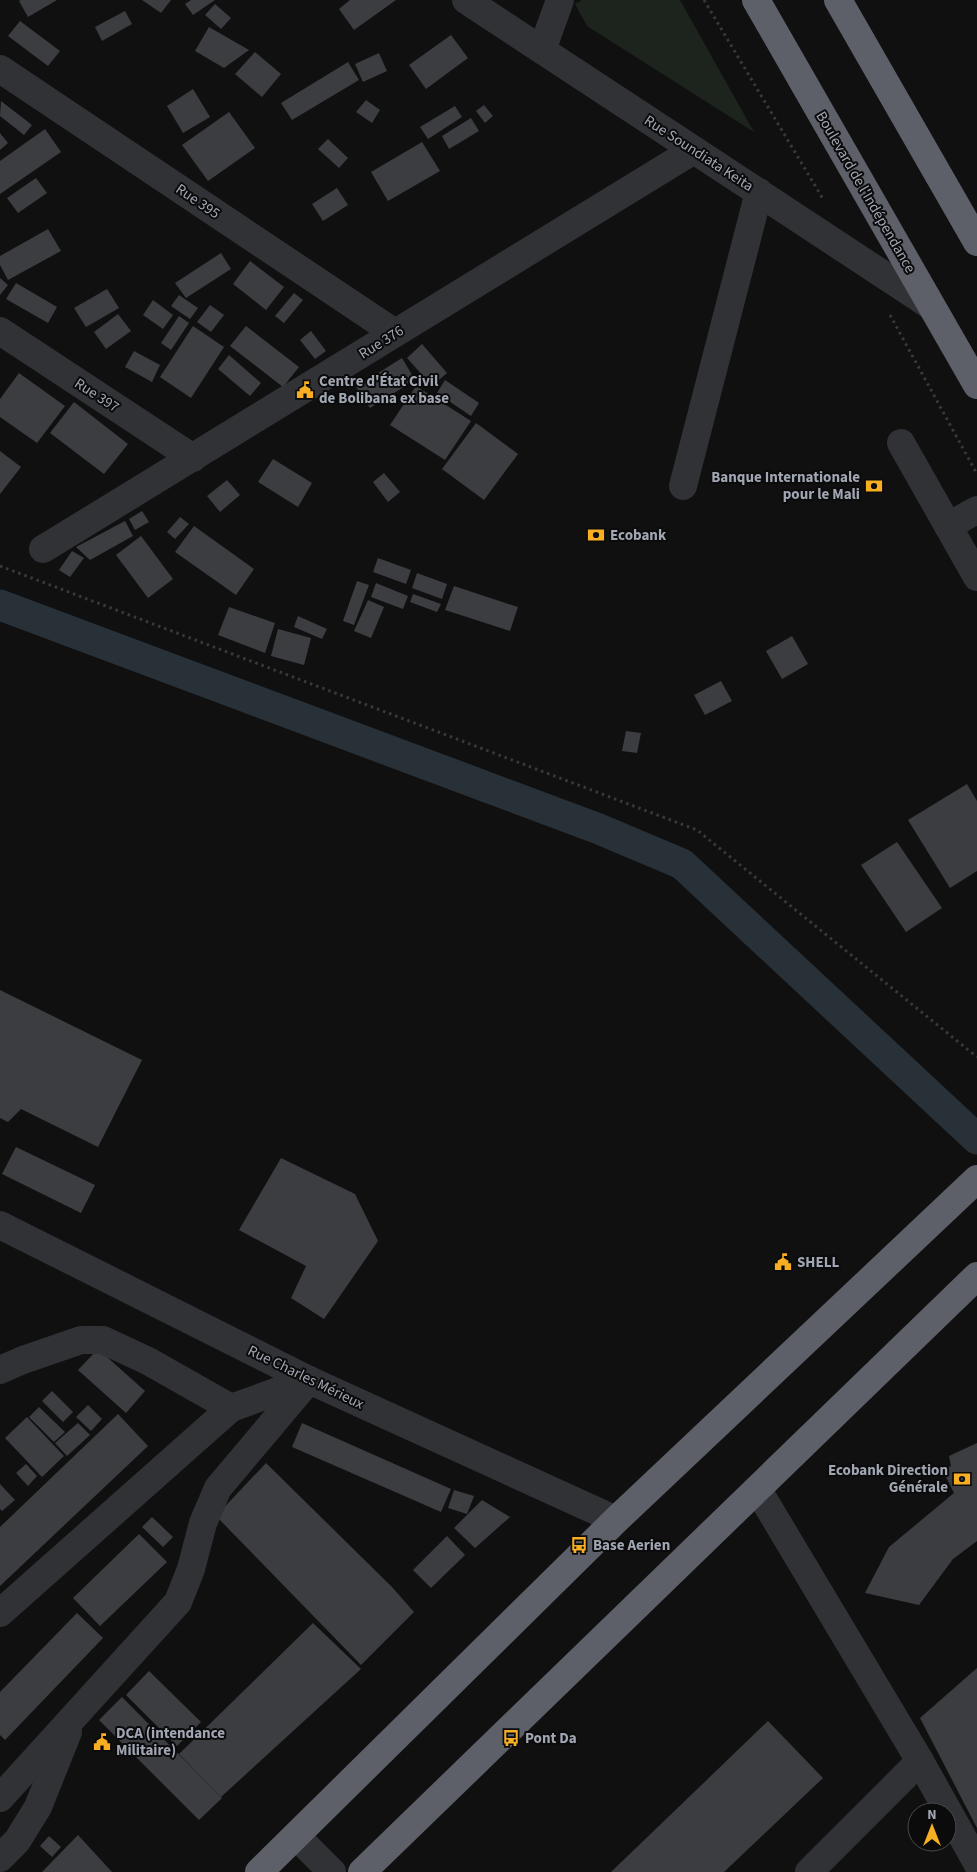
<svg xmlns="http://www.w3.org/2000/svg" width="977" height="1872" font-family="'Source Sans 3',sans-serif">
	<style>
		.garden { fill: #1c241d }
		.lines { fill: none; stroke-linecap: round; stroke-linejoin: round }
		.canal { stroke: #283137; stroke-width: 31 }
		.building { fill: #3c3d41 }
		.path { stroke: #37393d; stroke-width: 3; stroke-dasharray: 2.5 4; stroke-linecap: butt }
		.minor { stroke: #313236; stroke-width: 28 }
		.highway { stroke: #5d6068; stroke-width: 28 }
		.labels { text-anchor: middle; stroke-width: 4; stroke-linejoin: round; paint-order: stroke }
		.street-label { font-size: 15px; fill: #a1a6b3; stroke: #0b0b0c }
		.poi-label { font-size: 15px; font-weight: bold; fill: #a1a6b3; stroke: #0b0b0c; text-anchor: start }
	</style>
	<rect width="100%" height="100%" fill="#101011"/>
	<polygon class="garden" points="582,0 680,0 754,132 587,26 575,4"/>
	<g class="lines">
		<polyline class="canal" points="0,605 599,829 682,864 977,1139"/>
	</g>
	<g class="building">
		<polygon points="21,0 57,0 28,17 19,1"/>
		<polygon points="142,0 171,0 161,13"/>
		<polygon points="191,0 215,0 193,15 185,4"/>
		<polygon points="350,0 396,0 354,30 339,9"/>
		<polygon points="215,4 231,18 221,29 205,15"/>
		<polygon points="125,11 132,24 102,41 95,27"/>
		<polygon points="20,21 60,51 48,66 8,36"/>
		<polygon points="209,27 249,50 224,68 195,51"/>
		<polygon points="451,35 468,58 426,89 409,65"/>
		<polygon points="255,52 281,74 262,97 235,74"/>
		<polygon points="379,53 387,71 363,82 355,64"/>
		<polygon points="348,62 359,80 292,120 281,103"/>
		<polygon points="193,89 210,117 183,133 167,106"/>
		<polygon points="366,100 380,110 372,123 356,112"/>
		<polygon points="1,101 32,125 24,135 0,116"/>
		<polygon points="484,105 493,116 485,123 476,111"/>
		<polygon points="455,106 462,117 428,139 420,127"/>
		<polygon points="229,112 255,148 208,181 182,145"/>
		<polygon points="471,118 479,131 449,149 442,136"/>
		<polygon points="45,129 61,152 0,194 0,161"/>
		<polygon points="0,133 8,143 0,150"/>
		<polygon points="328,139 348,158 339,168 318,149"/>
		<polygon points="422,142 440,171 388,201 371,172"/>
		<polygon points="36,178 47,193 18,213 7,198"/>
		<polygon points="337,188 348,205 323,221 312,204"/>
		<polygon points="48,229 61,251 8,280 0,265 0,256"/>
		<polygon points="221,253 231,269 186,298 175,283"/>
		<polygon points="250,261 284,287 266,310 233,284"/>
		<polygon points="0,278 8,285 0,295"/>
		<polygon points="16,283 57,307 48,323 6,299"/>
		<polygon points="107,289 119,308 86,327 74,308"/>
		<polygon points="294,293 303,300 284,323 275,316"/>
		<polygon points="179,295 198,308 190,319 171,306"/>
		<polygon points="153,300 173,315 163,329 143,315"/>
		<polygon points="210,305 224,315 211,332 197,322"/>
		<polygon points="118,314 131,331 106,349 94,332"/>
		<polygon points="179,316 189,323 171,350 161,343"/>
		<polygon points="193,326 224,347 191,398 160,377"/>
		<polygon points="246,326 299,367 283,387 230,346"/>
		<polygon points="311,331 326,351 315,359 300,340"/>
		<polygon points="422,344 447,373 432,386 407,358"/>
		<polygon points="134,351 160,365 152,382 125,367"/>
		<polygon points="229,355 261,383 250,396 218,369"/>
		<polygon points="402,358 415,380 370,408 356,387"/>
		<polygon points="19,373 65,406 37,443 0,417 0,399"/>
		<polygon points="445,380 479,403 471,416 437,393"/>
		<polygon points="416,386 471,421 445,460 390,425"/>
		<polygon points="74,402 128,444 104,474 50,433"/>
		<polygon points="476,423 518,454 484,500 442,469"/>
		<polygon points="0,451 21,467 0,494"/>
		<polygon points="273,459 312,483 298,507 258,482"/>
		<polygon points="384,473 400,492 388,502 373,482"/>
		<polygon points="227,480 240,495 220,512 207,496"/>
		<polygon points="142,511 149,522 135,530 129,519"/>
		<polygon points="180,517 189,524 175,539 167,532"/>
		<polygon points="125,521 133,536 90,560 76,547"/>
		<polygon points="194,526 254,569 236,595 175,552"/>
		<polygon points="141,536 173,579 148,598 116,555"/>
		<polygon points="72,551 84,558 70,577 59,570"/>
		<polygon points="378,558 411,570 406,584 373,572"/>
		<polygon points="417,573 447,584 442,599 412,588"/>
		<polygon points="357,581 369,585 354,625 343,621"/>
		<polygon points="376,583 408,596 403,609 371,597"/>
		<polygon points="454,586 518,607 510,631 445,610"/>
		<polygon points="413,594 441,604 437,612 410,602"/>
		<polygon points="368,600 384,607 371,638 354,631"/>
		<polygon points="229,607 275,623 265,653 218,635"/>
		<polygon points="298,616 327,629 322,639 294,627"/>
		<polygon points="278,629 311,638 304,665 271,656"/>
		<polygon points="792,636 808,664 782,679 766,651"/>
		<polygon points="721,681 732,701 705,715 694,695"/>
		<polygon points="626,731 641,733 637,753 622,751"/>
		<polygon points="967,784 977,801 977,871 950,888 908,820"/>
		<polygon points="897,842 942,908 906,932 861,865"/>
		<polygon points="0,990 142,1060 98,1147 21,1109 8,1122 0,1118"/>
		<polygon points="16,1147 95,1185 81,1213 2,1174"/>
		<polygon points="281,1158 355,1194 378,1241 324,1319 291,1298 306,1266 239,1230"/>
		<polygon points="98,1349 145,1391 126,1413 78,1370"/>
		<polygon points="52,1391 73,1412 63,1422 42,1401"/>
		<polygon points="88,1405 102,1419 91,1431 76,1417"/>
		<polygon points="39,1407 65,1432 54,1442 29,1417"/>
		<polygon points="118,1414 148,1446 0,1586 0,1527"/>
		<polygon points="27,1417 64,1456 42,1477 5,1438"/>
		<polygon points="78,1423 90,1435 67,1456 55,1443"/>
		<polygon points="302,1423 451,1489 441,1512 292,1447"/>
		<polygon points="977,1443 977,1541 953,1559 919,1605 865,1593 889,1547 954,1493 943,1471 951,1466 949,1456"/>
		<polygon points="266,1463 392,1587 414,1612 361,1665 216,1516"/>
		<polygon points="26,1464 37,1476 28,1486 16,1473"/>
		<polygon points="0,1484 15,1500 2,1511 0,1509"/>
		<polygon points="454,1490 474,1496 467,1514 448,1508"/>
		<polygon points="482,1500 510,1517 475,1548 454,1528"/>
		<polygon points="152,1517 173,1537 163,1547 142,1527"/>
		<polygon points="139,1534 167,1562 100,1626 73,1598"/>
		<polygon points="447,1536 465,1555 431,1588 413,1570"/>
		<polygon points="77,1613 103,1638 5,1740 0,1735 0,1692"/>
		<polygon points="313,1623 361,1669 221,1797 179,1754"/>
		<polygon points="977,1668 977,1828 920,1718"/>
		<polygon points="149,1671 201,1722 177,1746 126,1695"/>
		<polygon points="122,1697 222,1798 199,1820 99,1720"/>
		<polygon points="768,1721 823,1778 724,1872 611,1872"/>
		<polygon points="78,1835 112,1872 42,1872"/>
		<polygon points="49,1836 61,1847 52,1857 40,1846"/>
	</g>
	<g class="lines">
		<g class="path">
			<polyline points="704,0 823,199"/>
			<polyline points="890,315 977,474"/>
			<polyline points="0,566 697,830 977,1057"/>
		</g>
		<g class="minor">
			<polyline points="466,0 931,306"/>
			<polyline points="542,50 560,0"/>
			<polyline points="0,69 395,333"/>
			<polyline points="0,331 193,458"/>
			<polyline points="901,443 977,577"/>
			<polyline points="683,486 759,192"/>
			<polyline points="948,526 977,510"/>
			<polyline points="43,549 694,150"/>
			<polyline points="0,1225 309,1380 616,1520"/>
			<polyline points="0,1370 23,1360 81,1340 103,1340 148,1361 231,1408 309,1380"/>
			<polyline points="758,1490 920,1761 977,1863"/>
			<polyline points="0,1613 231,1408"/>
			<polyline points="0,1798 178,1602 191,1569 203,1523 218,1488 309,1380"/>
			<polyline points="296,1836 332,1872"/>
			<polyline points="0,1858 17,1841 38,1807 68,1732"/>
			<polyline points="809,1872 920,1761"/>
		</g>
		<g class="highway">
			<polyline points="756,0 977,385"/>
			<polyline points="838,0 977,242"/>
			<polyline points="259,1872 616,1520 977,1179"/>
			<polyline points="362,1872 977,1276"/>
		</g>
	</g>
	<defs>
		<g id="civic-bare" transform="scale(1.35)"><path d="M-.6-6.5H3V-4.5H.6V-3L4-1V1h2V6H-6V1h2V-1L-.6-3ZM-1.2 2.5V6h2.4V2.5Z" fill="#f7ae22" stroke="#0b0b0c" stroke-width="2.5" paint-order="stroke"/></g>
		<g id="bank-bare" transform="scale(1.35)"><path d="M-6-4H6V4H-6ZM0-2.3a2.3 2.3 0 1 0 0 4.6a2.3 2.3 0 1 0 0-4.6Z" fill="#f7ae22" stroke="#0b0b0c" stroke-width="2.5" paint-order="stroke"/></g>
		<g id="bus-bare" transform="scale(1.35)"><path d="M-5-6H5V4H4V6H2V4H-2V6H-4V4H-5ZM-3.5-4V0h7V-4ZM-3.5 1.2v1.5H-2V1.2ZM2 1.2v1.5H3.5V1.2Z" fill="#f7ae22" stroke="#0b0b0c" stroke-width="2.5" paint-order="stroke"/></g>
	</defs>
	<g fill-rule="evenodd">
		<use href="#civic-bare" x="305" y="390"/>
		<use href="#bank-bare" x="874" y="486"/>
		<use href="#bank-bare" x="596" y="535"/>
		<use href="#civic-bare" x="783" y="1262"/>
		<use href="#bank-bare" x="962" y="1479"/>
		<use href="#bus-bare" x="579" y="1545"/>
		<use href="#bus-bare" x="511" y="1738"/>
		<use href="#civic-bare" x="102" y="1742"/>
	</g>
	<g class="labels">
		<g class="street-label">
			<text transform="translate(699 153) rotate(33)" y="5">Rue Soundiata Keita</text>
			<text transform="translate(866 192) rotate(60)" y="5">Boulevard de l'Indépendance</text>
			<text transform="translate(198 201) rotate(34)" y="5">Rue 395</text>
			<text transform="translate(381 342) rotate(-32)" y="5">Rue 376</text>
			<text transform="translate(97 395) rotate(33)" y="5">Rue 397</text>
			<text transform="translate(306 1377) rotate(26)" y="5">Rue Charles Mérieux</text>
		</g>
		<g class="poi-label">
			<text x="319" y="386">Centre d'État Civil<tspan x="319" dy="17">de Bolibana ex base</tspan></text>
			<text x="860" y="482" text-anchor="end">Banque Internationale<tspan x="860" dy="17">pour le Mali</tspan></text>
			<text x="610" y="540">Ecobank</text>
			<text x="797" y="1267">SHELL</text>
			<text x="948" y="1475" text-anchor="end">Ecobank Direction<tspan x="948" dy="17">Générale</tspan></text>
			<text x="593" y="1550">Base Aerien</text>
			<text x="116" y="1738">DCA (intendance<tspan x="116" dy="17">Militaire)</tspan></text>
			<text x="525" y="1743">Pont Da</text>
		</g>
	</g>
	<g transform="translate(932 1827)"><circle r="24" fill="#0b0b0c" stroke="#47494f"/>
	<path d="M0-4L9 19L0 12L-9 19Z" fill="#f7ae22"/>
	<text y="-8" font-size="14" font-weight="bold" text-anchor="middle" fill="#a1a6b3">N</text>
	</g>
</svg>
